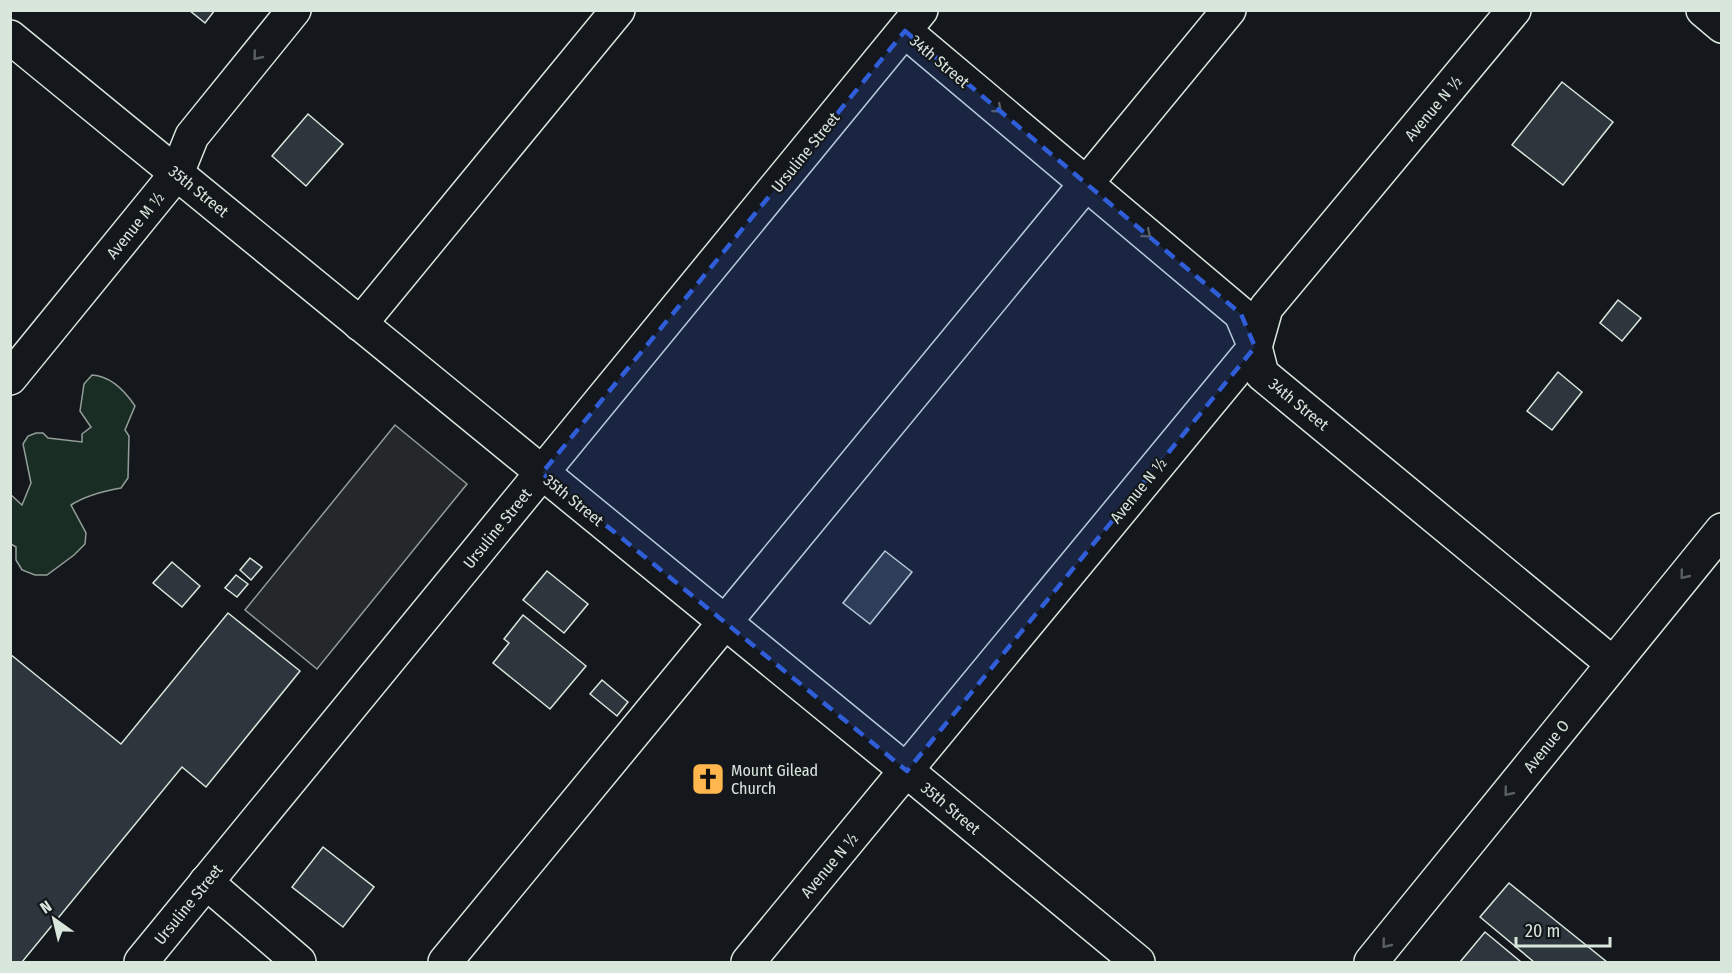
<svg xmlns="http://www.w3.org/2000/svg" width="1732" height="973" font-family="'Fira Sans Condensed',sans-serif">
	<style>
		.green { fill: #1a2d24; stroke: #939e99; stroke-width: 1.5 }
		.parking { fill: #24282b; stroke: #939e99; stroke-width: 1.5 }
		.building { fill: #2c363c; stroke: #d8e6dc; stroke-width: 1.5 }
		.lines { fill: none; stroke-linecap: round; stroke-linejoin: round }
		.minor-casing { stroke: #d8e6dc; stroke-width: 36 }
		.major-casing { stroke: #d8e6dc; stroke-width: 36 }
		.minor { stroke: #14181c; stroke-width: 33 }
		.major { stroke: #14181c; stroke-width: 33 }
		.oneway { stroke: #59605f }
		.marked { fill: #305dd8; fill-opacity: 0.2; stroke: #305dd8; stroke-width: 4.5; stroke-dasharray: 12 8; stroke-linejoin: round }
		.labels { text-anchor: middle; stroke-width: 4.5; stroke-linejoin: round; paint-order: stroke }
		.street-label { font-size: 16px; fill: #d8e6dc; stroke: #14181c }
		.poi-label { font-size: 16px; fill: #d8e6dc; stroke: #14181c; text-anchor: start }
	</style>
	<rect width="100%" height="100%" fill="#14181c"/>
	<path class="green" d="M92 375C110 376 125 391 135 406L125 430 129 436 128 478 121 488C104 491 85 496 71 505L86 533 85 544 74 555 47 575H35L22 570 16 560V547L11 544V495L22 505 31 483 23 444 28 436 36 433H43L48 438 82 442V434L91 427 80 411 84 384Z"/>
	<polygon class="parking" points="395,425 467,484 317,669 245,610"/>
	<g class="building">
		<polygon points="189,10 215,10 205,23"/>
		<polygon points="1562,82 1613,122 1563,185 1512,145"/>
		<polygon points="308,114 343,144 306,186 272,156"/>
		<polygon points="1618,300 1641,318 1622,341 1600,323"/>
		<polygon points="1558,372 1582,392 1552,430 1527,411"/>
		<polygon points="885,551 912,572 870,624 843,603"/>
		<polygon points="250,558 262,567 251,580 240,570"/>
		<polygon points="172,562 200,586 182,607 153,583"/>
		<polygon points="547,571 588,604 564,633 523,600"/>
		<polygon points="236,575 248,584 237,597 225,588"/>
		<polygon points="228,613 300,671 206,787 182,767 22,962 10,962 10,654 121,744"/>
		<polygon points="523,615 586,666 550,709 493,663 509,643 504,639"/>
		<polygon points="602,680 628,702 617,716 590,694"/>
		<polygon points="323,847 374,887 343,927 292,887"/>
		<polygon points="1509,883 1607,962 1534,962 1480,917"/>
		<polygon points="1485,932 1521,962 1460,962"/>
	</g>
	<g class="lines">
		<g class="minor-casing">
			<g id="minor">
				<polyline points="1703,10 1722,26"/>
				<polyline points="905,31 1241,314 1255,347 1262,374 1612,663"/>
				<polyline points="10,37 907,771 1138,962"/>
				<polyline points="360,324 618,10"/>
				<polyline points="10,378 177,173 192,136 294,10"/>
				<polyline points="206,882 299,962"/>
				<polyline points="141,962 921,10"/>
				<polyline points="445,962 1229,10"/>
				<polyline points="748,962 1255,347 1266,308 1514,10"/>
			</g>
		</g>
		<g class="major-casing">
			<polyline id="major" points="1371,962 1722,530"/>
		</g>
		<use href="#minor" class="minor"/>
		<use href="#major" class="major"/>
	</g>
	<defs><path id="oneway-chevron" d="M-2-3.5L2.5 0L-2 3.5" fill="none" stroke-width="1.6" stroke-linecap="round" stroke-linejoin="round" transform="scale(1.5)"/></defs>
	<g class="oneway">
		<use href="#oneway-chevron" transform="translate(257 56) rotate(129)"/>
		<use href="#oneway-chevron" transform="translate(998 109) rotate(40)"/>
		<use href="#oneway-chevron" transform="translate(1147 234) rotate(40)"/>
		<use href="#oneway-chevron" transform="translate(1684 575) rotate(129)"/>
		<use href="#oneway-chevron" transform="translate(1508 792) rotate(129)"/>
		<use href="#oneway-chevron" transform="translate(1386 944) rotate(129)"/>
	</g>
	<path class="marked" d="M905 31 1241 314 1255 347 907 771 542 473Z"/>
	<defs>
		<g id="church-square" transform="scale(1.725)"><rect x="-9" y="-9" width="18" height="18" rx="4" fill="#ffb74d" stroke="#14181c"/><path d="M-1.2-6h2.4v3.5h3.3v2.4h-3.3V6h-2.4V-.1h-3.3v-2.4h3.3Z" fill="#111"/></g>
	</defs>
	<g fill-rule="evenodd">
		<use href="#church-square" x="708" y="779"/>
	</g>
	<g class="labels">
		<g class="street-label">
			<text transform="translate(940 61) rotate(40)" y="6">34th Street</text>
			<text transform="translate(1433 108) rotate(-50)" y="6">Avenue N ½</text>
			<text transform="translate(805 152) rotate(-51)" y="6">Ursuline Street</text>
			<text transform="translate(199 191) rotate(39)" y="6">35th Street</text>
			<text transform="translate(135 225) rotate(-51)" y="6">Avenue M ½</text>
			<text transform="translate(1299 404) rotate(39)" y="6">34th Street</text>
			<text transform="translate(1138 490) rotate(-51)" y="6">Avenue N ½</text>
			<text transform="translate(574 500) rotate(39)" y="6">35th Street</text>
			<text transform="translate(497 528) rotate(-51)" y="6">Ursuline Street</text>
			<text transform="translate(1546 746) rotate(-51)" y="6">Avenue O</text>
			<text transform="translate(951 808) rotate(40)" y="6">35th Street</text>
			<text transform="translate(829 865) rotate(-50)" y="6">Avenue N ½</text>
			<text transform="translate(188 904) rotate(-51)" y="6">Ursuline Street</text>
		</g>
		<g class="poi-label">
			<text x="731" y="776">Mount Gilead<tspan x="731" dy="18">Church</tspan></text>
		</g>
	</g>
	<rect width="1732" height="973" fill="none" stroke="#d8e6dc" stroke-width="24"/>
	<g transform="translate(54 919) rotate(326)" stroke="#14181c" stroke-width="4.5" paint-order="stroke">
	<path d="M0-4.5L10 22L0 15L-10 22Z" fill="#d8e6dc"/>
	<text y="-9" font-size="16" font-weight="bold" text-anchor="middle" fill="#d8e6dc">N</text>
	</g>
	<path d="M1516 937v9h94v-9" fill="none" stroke="#d8e6dc" stroke-width="3"/>
	<text x="1525" y="937" font-size="18" fill="#d8e6dc" stroke="#14181c" stroke-width="4.5" paint-order="stroke">20 m</text>
</svg>
